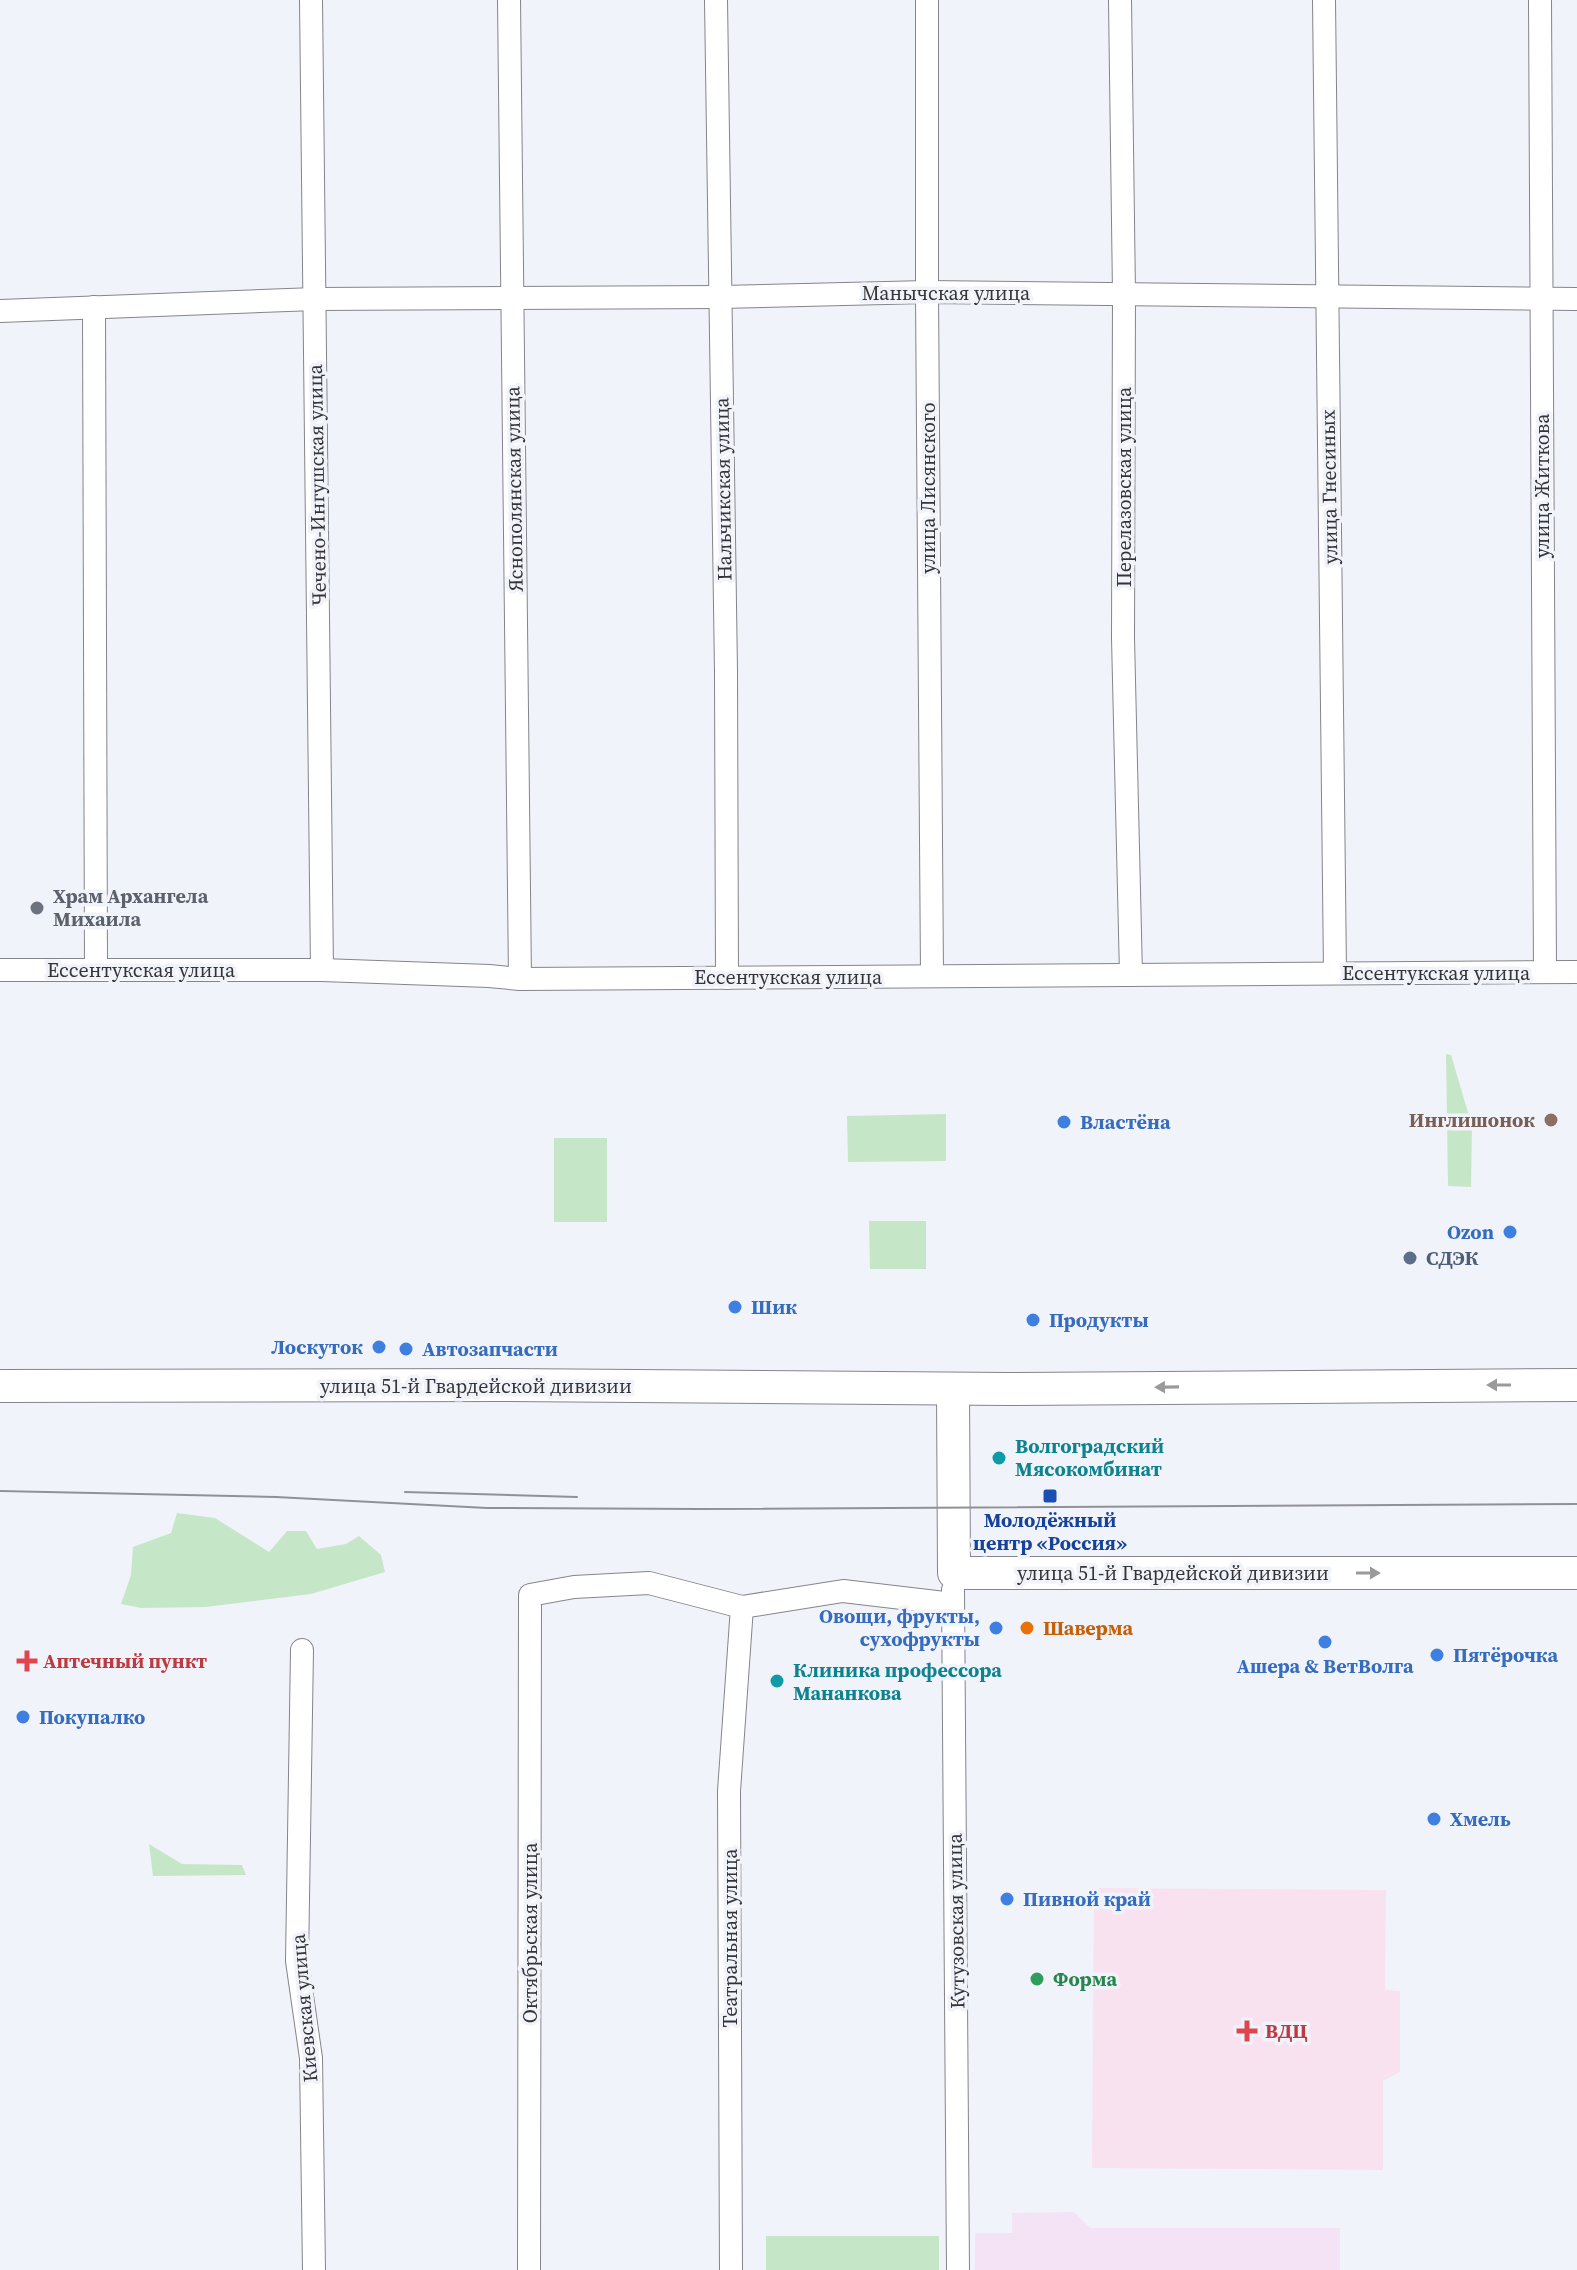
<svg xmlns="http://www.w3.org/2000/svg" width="1577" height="2270" font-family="'Source Serif 4',serif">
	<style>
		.education { fill: #f4e3f5 }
		.medical { fill: #f8e2f0 }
		.green { fill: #c6e7c7 }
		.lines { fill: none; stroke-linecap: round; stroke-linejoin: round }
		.street-casing { stroke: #84858b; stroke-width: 24 }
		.secondary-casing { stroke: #84858b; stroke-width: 34 }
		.street { stroke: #fff; stroke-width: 22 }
		.secondary { stroke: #fff; stroke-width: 32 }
		.tram { stroke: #909196; stroke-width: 2 }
		.oneway { fill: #9a9a9b }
		.worship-dot { fill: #6b7280; stroke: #f1f3fa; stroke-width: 3 }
		.education-dot { fill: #8d6e63; stroke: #f1f3fa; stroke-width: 3 }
		.shop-dot { fill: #3f7fe0; stroke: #f1f3fa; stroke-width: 3 }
		.service-dot { fill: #5c6f8a; stroke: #f1f3fa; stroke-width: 3 }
		.culture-dot { fill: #0f9aa8; stroke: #f1f3fa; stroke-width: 3 }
		.transit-dot { fill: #1a4fb4; stroke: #f1f3fa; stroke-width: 3 }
		.food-dot { fill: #e8710a; stroke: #f1f3fa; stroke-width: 3 }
		.health-dot { fill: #e0444e; stroke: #f1f3fa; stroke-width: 3 }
		.leisure-dot { fill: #2e9e5b; stroke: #f1f3fa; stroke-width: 3 }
		.labels { text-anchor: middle; stroke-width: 7; stroke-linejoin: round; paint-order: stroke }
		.street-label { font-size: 20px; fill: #343437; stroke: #f1f3fa }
		.worship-label { font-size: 20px; font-weight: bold; fill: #5b616d; stroke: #f1f3fa; text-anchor: start }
		.education-label { font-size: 20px; font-weight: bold; fill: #785e54; stroke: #f1f3fa; text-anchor: end }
		.shop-label { font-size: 20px; font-weight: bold; fill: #366cbe; stroke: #f1f3fa; text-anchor: start }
		.service-label { font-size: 20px; font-weight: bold; fill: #4e5e75; stroke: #f1f3fa; text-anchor: start }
		.culture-label { font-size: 20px; font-weight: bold; fill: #0d838f; stroke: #f1f3fa; text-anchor: start }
		.transit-label { font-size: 20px; font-weight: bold; fill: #164399; stroke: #f1f3fa }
		.food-label { font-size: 20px; font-weight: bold; fill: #c56008; stroke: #f1f3fa; text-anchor: start }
		.health-label { font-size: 20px; font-weight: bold; fill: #be3a42; stroke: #f1f3fa; text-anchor: start }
		.leisure-label { font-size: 20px; font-weight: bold; fill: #27864d; stroke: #f1f3fa; text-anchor: start }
	</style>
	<rect width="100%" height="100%" fill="#f1f3fa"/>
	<polygon class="education" points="1074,2212 1090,2228 1340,2228 1340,2270 975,2270 975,2233 1012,2233 1012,2213"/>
	<polygon class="medical" points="1094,1888 1386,1890 1385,1990 1400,1991 1400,2072 1383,2081 1383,2170 1092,2168"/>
	<g class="green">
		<polygon points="1446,1054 1451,1055 1472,1126 1471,1187 1448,1186"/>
		<polygon points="946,1114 946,1161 848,1162 847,1116"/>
		<rect x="554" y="1138" width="53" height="84"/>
		<polygon points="869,1221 926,1221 926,1269 870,1269"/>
		<polygon points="177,1513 215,1518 269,1552 287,1531 306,1531 317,1549 346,1544 359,1536 381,1555 385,1572 311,1594 206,1607 141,1608 121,1604 131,1575 133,1547 171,1533"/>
		<polygon points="149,1844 182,1864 242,1865 246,1875 153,1876"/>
		<rect x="766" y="2236" width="173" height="34"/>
	</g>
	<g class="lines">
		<g class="street-casing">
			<g id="street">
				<polyline points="311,0 322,970"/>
				<polyline points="509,0 520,979"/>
				<polyline points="716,0 726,672 727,978"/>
				<polyline points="927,0 927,292 932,976"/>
				<polyline points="1120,0 1124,294 1123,638 1131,975"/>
				<polyline points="1324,0 1335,973"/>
				<polyline points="1540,0 1545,972"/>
				<polyline points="94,307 96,970"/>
				<polyline points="0,311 315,299 720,297 927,292 1577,299"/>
				<polyline points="0,970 322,970 489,976 520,979 1577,972"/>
				<polyline points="953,1590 958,2270"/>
				<polyline points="302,1650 297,1961 311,2058 314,2270"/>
				<polyline points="529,2270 530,1595 574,1587 649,1583 742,1607 843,1591 953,1604"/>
				<polyline points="731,2270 729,1791 742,1607"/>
			</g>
		</g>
		<g class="secondary-casing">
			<g id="secondary">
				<polyline points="0,1386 504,1385 1007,1389 1577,1385"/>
				<polyline points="953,1389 954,1573 1577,1573"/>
			</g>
		</g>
		<use href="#street" class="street"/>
		<use href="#secondary" class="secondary"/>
		<g class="tram">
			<polyline points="0,1491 276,1497 487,1508 699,1509 1577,1504"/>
			<polyline points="405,1492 577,1497"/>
		</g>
	</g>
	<defs><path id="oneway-solid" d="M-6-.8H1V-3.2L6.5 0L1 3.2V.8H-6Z" transform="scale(2)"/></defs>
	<g class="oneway">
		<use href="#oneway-solid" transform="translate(1499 1385) rotate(180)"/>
		<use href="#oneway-solid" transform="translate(1167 1387) rotate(179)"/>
		<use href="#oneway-solid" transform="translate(1368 1573)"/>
	</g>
	<circle class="worship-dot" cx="37" cy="908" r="8"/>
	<circle class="education-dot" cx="1551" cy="1120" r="8"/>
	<g class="shop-dot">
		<circle cx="1064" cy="1122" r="8"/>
		<circle cx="1510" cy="1232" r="8"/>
		<circle cx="735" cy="1307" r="8"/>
		<circle cx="1033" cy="1320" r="8"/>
		<circle cx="379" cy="1347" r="8"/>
		<circle cx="406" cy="1349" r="8"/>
		<circle cx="996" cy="1628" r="8"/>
		<circle cx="1325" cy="1642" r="8"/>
		<circle cx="1437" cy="1655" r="8"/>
		<circle cx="23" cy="1717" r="8"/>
		<circle cx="1434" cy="1819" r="8"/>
		<circle cx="1007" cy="1899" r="8"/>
	</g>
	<circle class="service-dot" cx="1410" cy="1258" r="8"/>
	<g class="culture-dot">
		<circle cx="999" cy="1458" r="8"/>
		<circle cx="777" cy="1681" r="8"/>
	</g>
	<rect class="transit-dot" x="1042" y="1488" width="16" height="16" rx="4"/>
	<circle class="food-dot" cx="1027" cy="1628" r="8"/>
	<g class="health-dot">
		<path d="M23 1649h8v8h8v8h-8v8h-8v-8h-8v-8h8z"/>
		<path d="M1243 2019h8v8h8v8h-8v8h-8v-8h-8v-8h8z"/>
	</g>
	<circle class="leisure-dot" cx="1037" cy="1979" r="8"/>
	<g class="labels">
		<g class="street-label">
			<text x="946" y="300">Манычская улица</text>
			<text transform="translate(317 485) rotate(-91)" y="7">Чечено-Ингушская улица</text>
			<text transform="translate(1542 486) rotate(-90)" y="7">улица Житкова</text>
			<text transform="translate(1124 487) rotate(-90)" y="7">Перелазовская улица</text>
			<text transform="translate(1329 487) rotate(-91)" y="7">улица Гнесиных</text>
			<text transform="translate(928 488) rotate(-90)" y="7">улица Лисянского</text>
			<text transform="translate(514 489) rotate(-91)" y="7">Яснополянская улица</text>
			<text transform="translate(723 489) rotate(-91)" y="7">Нальчикская улица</text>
			<text x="141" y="977">Ессентукская улица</text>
			<text x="1436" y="980">Ессентукская улица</text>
			<text x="788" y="984">Ессентукская улица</text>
			<text x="476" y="1393">улица 51-й Гвардейской дивизии</text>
			<text x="1173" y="1580">улица 51-й Гвардейской дивизии</text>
			<text transform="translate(956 1921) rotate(-91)" y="7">Кутузовская улица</text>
			<text transform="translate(530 1933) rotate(-90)" y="7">Октябрьская улица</text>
			<text transform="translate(730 1938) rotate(-90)" y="7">Театральная улица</text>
			<text transform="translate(304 2008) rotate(-95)" y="7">Киевская улица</text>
		</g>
		<g class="worship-label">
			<text x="53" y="903">Храм Архангела<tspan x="53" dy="23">Михаила</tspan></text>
		</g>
		<g class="education-label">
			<text x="1535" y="1127">Инглишонок</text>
		</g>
		<g class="shop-label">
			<text x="1080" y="1129">Властёна</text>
			<text x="1494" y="1239" text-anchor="end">Ozon</text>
			<text x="751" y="1314">Шик</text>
			<text x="1049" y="1327">Продукты</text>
			<text x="363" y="1354" text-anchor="end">Лоскуток</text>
			<text x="422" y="1356">Автозапчасти</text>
			<text x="980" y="1623" text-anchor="end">Овощи, фрукты,<tspan x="980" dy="23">сухофрукты</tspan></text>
			<text x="1453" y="1662">Пятёрочка</text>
			<text x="1325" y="1673" text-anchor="middle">Ашера &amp; ВетВолга</text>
			<text x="39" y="1724">Покупалко</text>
			<text x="1450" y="1826">Хмель</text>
			<text x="1023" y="1906">Пивной край</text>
		</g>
		<g class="service-label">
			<text x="1426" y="1265">СДЭК</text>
		</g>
		<g class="culture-label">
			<text x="1015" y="1453">Волгоградский<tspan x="1015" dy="23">Мясокомбинат</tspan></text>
			<text x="793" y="1677">Клиника профессора<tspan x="793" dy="23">Мананкова</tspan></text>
		</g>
		<g class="transit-label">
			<text x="1050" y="1527">Молодёжный<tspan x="1050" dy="23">центр «Россия»</tspan></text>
		</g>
		<g class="food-label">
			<text x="1043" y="1635">Шаверма</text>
		</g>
		<g class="health-label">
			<text x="43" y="1668">Аптечный пункт</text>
			<text x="1265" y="2038">ВДЦ</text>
		</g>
		<g class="leisure-label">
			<text x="1053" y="1986">Форма</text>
		</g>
	</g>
</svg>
